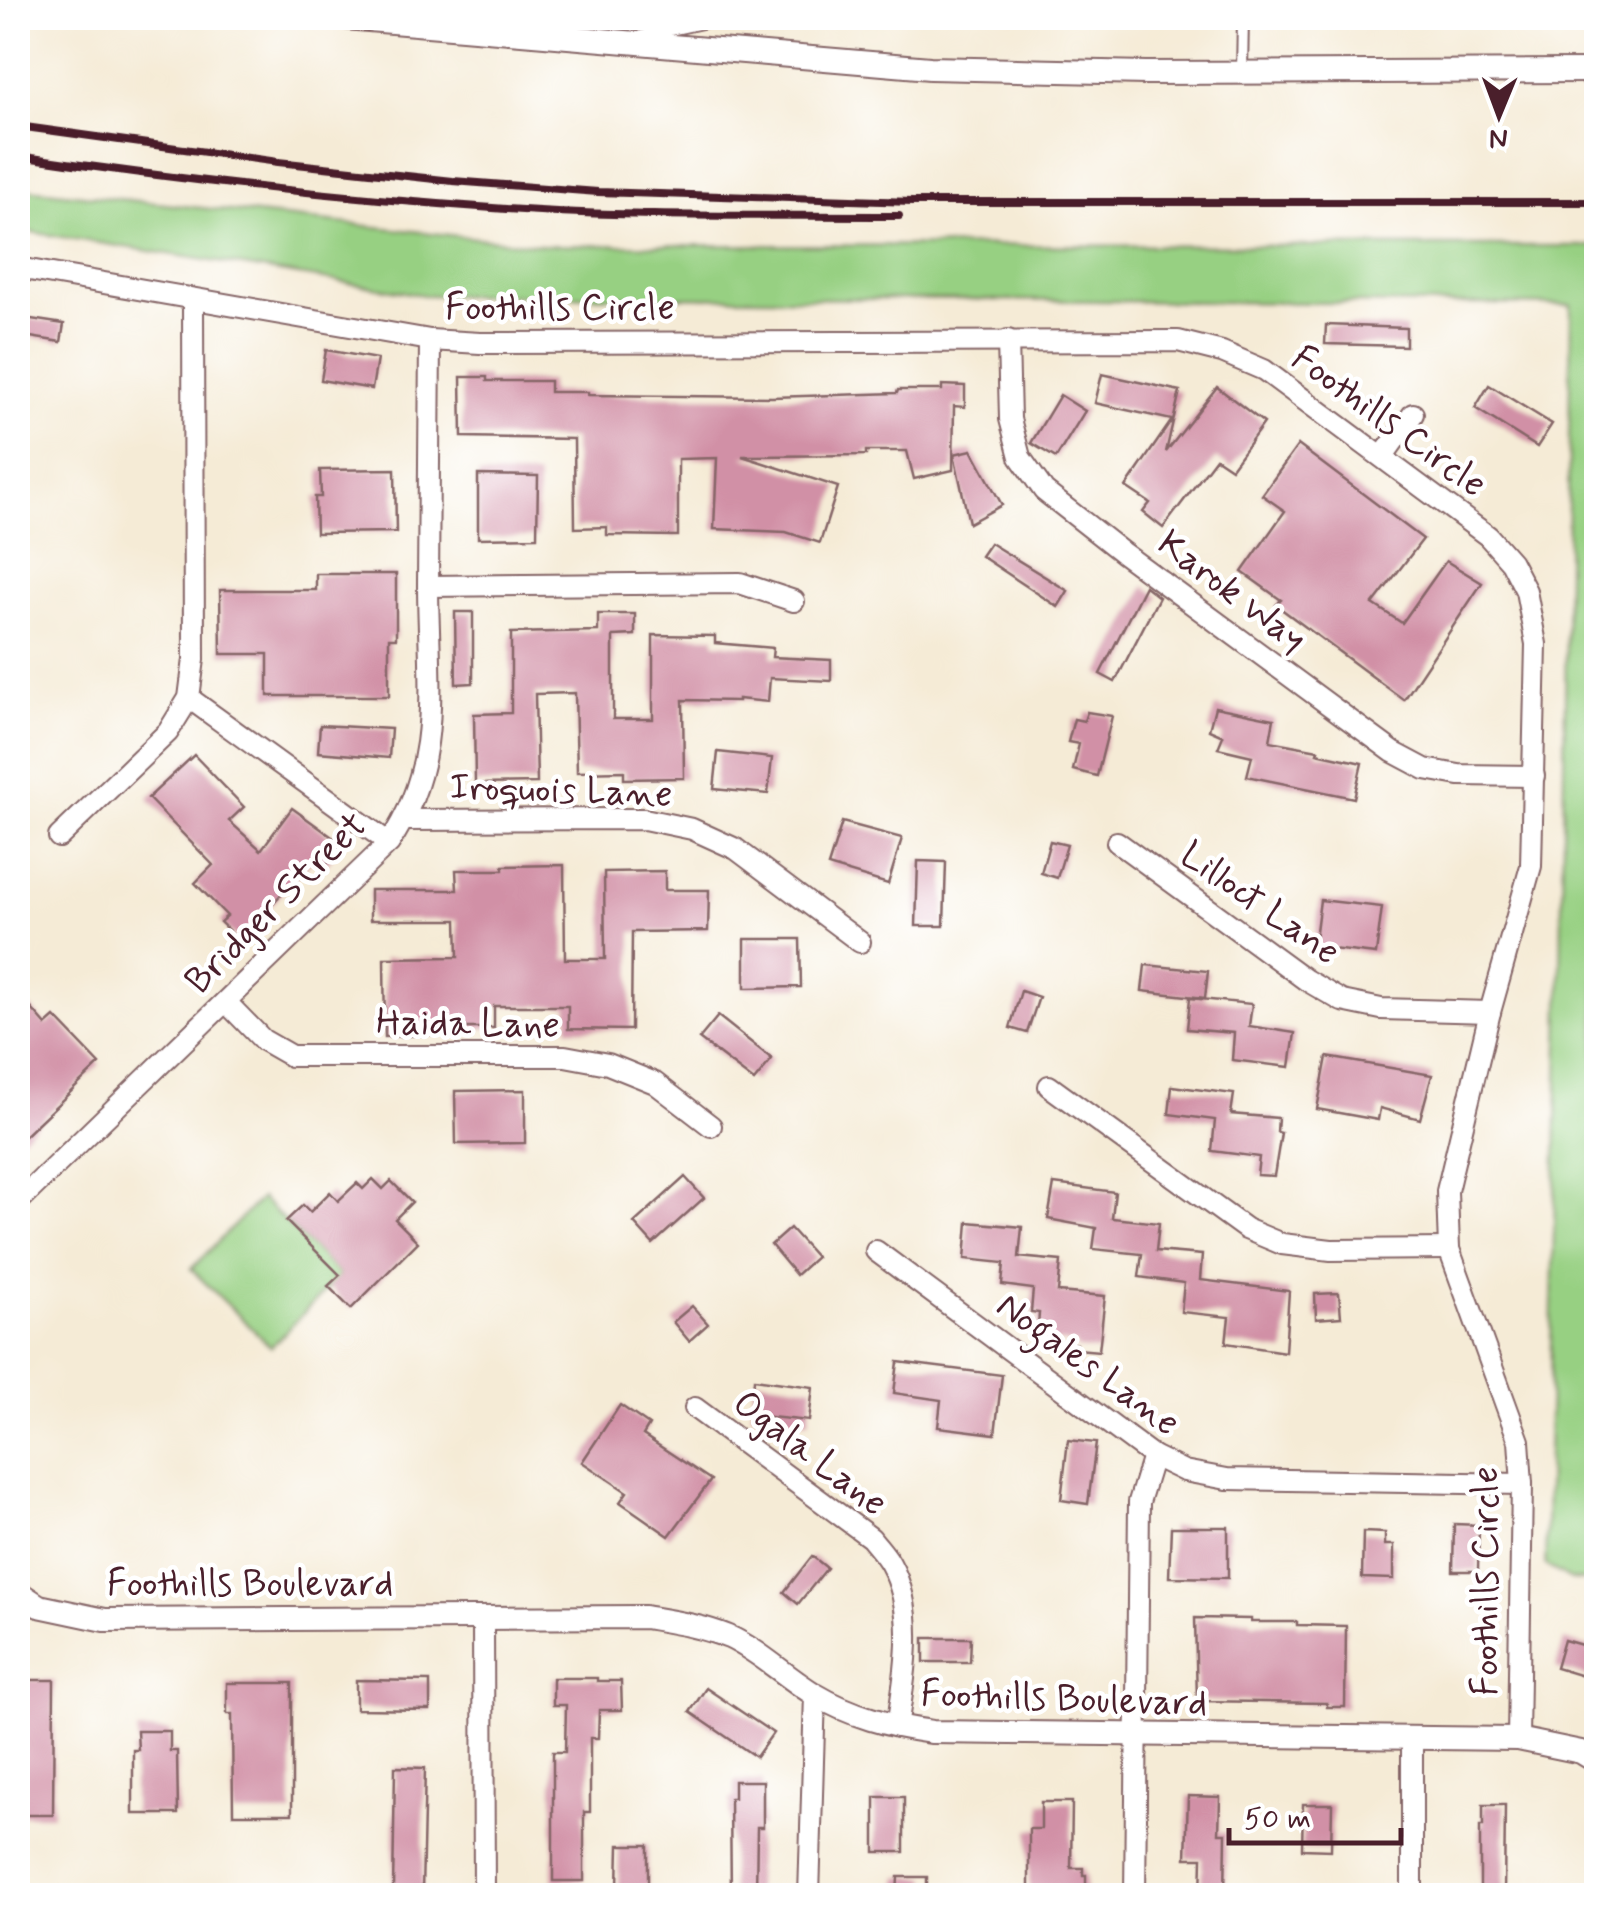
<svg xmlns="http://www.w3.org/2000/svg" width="1614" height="1913" font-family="Mynerve,sans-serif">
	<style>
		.green { fill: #97d082; stroke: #707856; stroke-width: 2.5 }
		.building { fill: #d190a6 }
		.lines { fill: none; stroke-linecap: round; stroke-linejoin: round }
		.service-casing { stroke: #866667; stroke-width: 14 }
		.minor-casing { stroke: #866667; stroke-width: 24 }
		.tertiary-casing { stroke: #866667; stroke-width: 26 }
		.service { stroke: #fff; stroke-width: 10 }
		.minor { stroke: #fff; stroke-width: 20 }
		.tertiary { stroke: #fff; stroke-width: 22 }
		.rail { stroke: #4a1f2b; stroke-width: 8 }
		.labels { text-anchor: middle; stroke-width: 9; stroke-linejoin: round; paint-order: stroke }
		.street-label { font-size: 38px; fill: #4a1f2b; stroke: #fff }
	</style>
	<rect width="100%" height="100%" fill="#fff"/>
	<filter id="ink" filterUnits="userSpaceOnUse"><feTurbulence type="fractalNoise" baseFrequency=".01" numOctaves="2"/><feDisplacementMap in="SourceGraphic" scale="20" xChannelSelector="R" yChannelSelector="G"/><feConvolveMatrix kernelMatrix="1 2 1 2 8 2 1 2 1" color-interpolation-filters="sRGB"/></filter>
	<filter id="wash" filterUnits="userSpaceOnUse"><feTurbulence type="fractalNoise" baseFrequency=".0048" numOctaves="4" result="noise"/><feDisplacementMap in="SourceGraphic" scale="40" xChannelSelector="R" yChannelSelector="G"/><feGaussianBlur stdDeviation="2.25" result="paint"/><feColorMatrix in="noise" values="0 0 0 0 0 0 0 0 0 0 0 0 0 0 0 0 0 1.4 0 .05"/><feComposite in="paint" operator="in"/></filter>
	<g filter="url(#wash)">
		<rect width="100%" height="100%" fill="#f5ebd6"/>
		<g class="green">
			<polygon points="18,188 542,245 1596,246 1596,1581 1571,1580 1545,1565 1561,968 1571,305 423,295 18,230"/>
			<polygon points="261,1198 340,1275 271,1347 191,1269"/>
		</g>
		<g id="blocks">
			<g class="building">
				<polygon points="18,317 64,324 61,342 18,335"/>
				<polygon points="1326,325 1406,328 1406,346 1325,344"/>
				<polygon points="326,350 377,359 372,389 321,380"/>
				<polygon points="1102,374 1180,391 1166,452 1217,387 1264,423 1231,468 1216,458 1163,528 1143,512 1150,503 1126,487 1172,420 1095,403"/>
				<polygon points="461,377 487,377 487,381 550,381 550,392 588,392 588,395 772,397 897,393 898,390 942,390 942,385 965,386 965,407 954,406 953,470 914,479 907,451 866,451 866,455 742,456 838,487 820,543 786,532 714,529 717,458 678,459 678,536 607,535 607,527 575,528 574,439 462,437"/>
				<polygon points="1489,385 1552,424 1537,447 1475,408"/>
				<polygon points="1060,395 1085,411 1056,458 1031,443"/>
				<polygon points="1298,445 1423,539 1373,604 1402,623 1446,561 1482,583 1404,700 1276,605 1281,600 1242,572 1285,511 1262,495"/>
				<polygon points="972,450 1002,505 969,523 954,454"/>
				<polygon points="395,469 396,532 316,533 315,497 321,497 320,470"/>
				<polygon points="478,475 538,476 537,537 478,538"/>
				<polygon points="990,543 1068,591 1058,607 981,556"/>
				<polygon points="316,574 396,574 396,638 389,638 389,696 268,696 268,654 221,654 220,590 316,590"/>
				<polygon points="1145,586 1159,597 1115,682 1100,674"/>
				<polygon points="455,612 473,612 473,683 456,684"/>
				<polygon points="598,614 635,614 635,635 613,636 613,719 653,719 653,635 715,636 715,643 773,648 772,657 831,660 831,681 770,678 768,702 738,699 738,701 683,700 684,778 624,779 624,771 577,772 575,693 535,694 537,783 475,784 474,714 511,713 511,633 598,631"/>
				<polygon points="1215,707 1274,719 1270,741 1318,750 1317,753 1362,763 1354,798 1247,776 1252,756 1218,748 1223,736 1209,730"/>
				<polygon points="1087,712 1112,716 1097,776 1073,770 1079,744 1068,742 1074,719 1084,721"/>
				<polygon points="320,725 391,729 389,758 318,752"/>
				<polygon points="718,752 772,758 768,794 714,789"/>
				<polygon points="194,755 244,807 229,821 261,850 292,808 342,844 326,865 315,857 245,934 242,931 236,938 220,922 227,916 195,883 213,865 148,798"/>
				<polygon points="842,822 902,838 888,884 828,866"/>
				<polygon points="1050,841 1067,845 1057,878 1041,873"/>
				<polygon points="918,861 946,862 944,926 916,926"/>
				<polygon points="564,865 565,959 605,959 604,872 665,871 665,890 709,890 708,931 632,932 631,1030 568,1029 568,1006 494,1006 494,1028 448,1028 448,1034 385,1037 384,958 458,957 457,920 370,920 370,890 457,890 456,870 503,870 503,866"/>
				<polygon points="1320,900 1382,907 1376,954 1314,947"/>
				<polygon points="745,939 800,939 801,987 745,988"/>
				<polygon points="1145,965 1208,971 1205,998 1142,991"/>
				<polygon points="1021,991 1039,997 1027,1033 1010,1028"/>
				<polygon points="18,993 46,1025 55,1017 100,1064 18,1142"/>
				<polygon points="1190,998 1252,1004 1249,1026 1295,1033 1290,1067 1232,1060 1234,1033 1187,1029"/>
				<polygon points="718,1016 772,1059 754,1081 699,1039"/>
				<polygon points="1327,1057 1432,1075 1420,1119 1380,1108 1378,1120 1317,1109"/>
				<polygon points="1172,1086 1234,1094 1231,1114 1278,1118 1277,1132 1281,1133 1274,1176 1257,1175 1259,1157 1212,1151 1215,1120 1169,1114"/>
				<polygon points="525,1090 525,1143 456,1144 455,1091"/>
				<polygon points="685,1177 704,1198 653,1244 634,1223"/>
				<polygon points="373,1179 383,1189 391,1181 412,1202 395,1219 418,1242 351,1309 328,1286 340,1275 286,1221 303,1205 310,1212 330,1192 338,1201 357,1183 363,1189"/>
				<polygon points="1054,1184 1115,1192 1112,1218 1159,1223 1156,1251 1202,1255 1200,1280 1289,1291 1285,1352 1226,1343 1229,1317 1181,1312 1184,1283 1139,1277 1142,1254 1093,1249 1096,1228 1048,1219"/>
				<polygon points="968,1222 1022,1227 1019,1257 1061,1261 1058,1292 1105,1296 1099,1351 1077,1349 1077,1344 1037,1340 1039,1313 1031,1312 1033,1289 1002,1285 1004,1263 965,1259"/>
				<polygon points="790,1228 816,1257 796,1275 771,1245"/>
				<polygon points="1339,1293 1341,1317 1316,1319 1315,1294"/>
				<polygon points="692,1306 708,1324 689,1341 673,1322"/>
				<polygon points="898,1362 1002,1375 995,1434 938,1427 941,1400 894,1393"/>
				<polygon points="754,1379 813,1387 809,1421 751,1415"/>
				<polygon points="620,1405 649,1425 643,1435 711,1480 669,1536 620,1502 627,1492 582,1462"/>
				<polygon points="1068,1440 1096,1443 1088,1504 1061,1500"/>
				<polygon points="1454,1524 1479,1525 1478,1571 1453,1571"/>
				<polygon points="1171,1527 1228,1527 1228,1578 1169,1577"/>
				<polygon points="1363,1532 1385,1533 1385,1545 1394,1545 1394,1579 1362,1578"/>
				<polygon points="812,1556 827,1568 798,1604 784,1592"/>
				<polygon points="1195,1618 1251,1619 1251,1622 1297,1622 1297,1625 1346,1626 1345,1707 1327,1707 1327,1703 1197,1701"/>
				<polygon points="924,1638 971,1638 970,1662 924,1662"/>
				<polygon points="1564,1640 1596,1649 1596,1680 1556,1668"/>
				<polygon points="553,1678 597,1678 597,1681 621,1681 622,1710 599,1710 598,1738 590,1738 590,1812 584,1812 584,1881 553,1881 553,1752 565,1752 566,1705 553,1705"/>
				<polygon points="18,1680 54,1680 53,1815 18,1815"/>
				<polygon points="356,1680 430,1681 430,1710 356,1709"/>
				<polygon points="227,1683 292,1683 292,1814 233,1814 232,1714 227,1714"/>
				<polygon points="706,1688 773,1733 756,1757 690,1712"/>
				<polygon points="137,1731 170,1731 170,1751 177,1751 178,1814 133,1814 133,1750 138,1750"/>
				<polygon points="395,1767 425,1768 422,1892 393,1892"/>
				<polygon points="734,1781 763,1781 763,1827 757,1827 756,1896 731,1896 730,1798 734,1798"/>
				<polygon points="1188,1796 1220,1797 1219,1833 1226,1833 1225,1896 1201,1896 1202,1858 1186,1858"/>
				<rect x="875" y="1797" width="29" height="55"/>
				<polygon points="1041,1802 1072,1802 1071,1868 1083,1868 1083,1875 1086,1875 1086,1896 1029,1896 1029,1829 1041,1829"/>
				<polygon points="1303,1804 1332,1804 1331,1850 1302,1849"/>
				<polygon points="1483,1805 1505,1805 1504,1896 1480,1896 1480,1826 1483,1826"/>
				<polygon points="619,1845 648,1845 648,1887 618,1887"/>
				<polygon points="898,1877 927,1877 927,1896 897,1896"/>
			</g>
		</g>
	</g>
	<g filter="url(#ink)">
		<use href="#blocks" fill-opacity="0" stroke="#866667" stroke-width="2.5"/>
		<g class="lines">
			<g class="service-casing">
				<g id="service">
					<polyline points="642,36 725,18"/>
					<polyline points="1242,72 1243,18"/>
				</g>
			</g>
			<g class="minor-casing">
				<g id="minor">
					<polyline points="18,268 430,340 480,343 1178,341 1222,352 1264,370 1488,536 1511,562 1526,591 1536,644 1531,866 1490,1012 1447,1191 1449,1249 1519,1441 1522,1484 1518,1739"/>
					<polyline points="1008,340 1010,419 1020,457 1044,491 1123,553 1393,752 1425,769 1459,775 1534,776"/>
					<polyline points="1383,456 1413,414"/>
					<polyline points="428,586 740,583 794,601"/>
					<polyline points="189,698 389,843"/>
					<polyline points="405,820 644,819 692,829 736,849 860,942"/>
					<polyline points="59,837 168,732 189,698 194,659 193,299"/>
					<polyline points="1117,842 1306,980 1342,1001 1381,1009 1490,1012"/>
					<polyline points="226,1002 263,1040 291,1056 565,1056 608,1064 655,1083 711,1126"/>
					<polyline points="1049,1086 1246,1229 1282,1244 1331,1250 1449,1249"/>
					<path d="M18 1202 389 843C445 761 428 678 428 584 428 503 429 422 430 340"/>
					<polyline points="876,1251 1153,1456 1184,1471 1227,1479 1522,1484"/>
					<path d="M695 1408 871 1538C877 1546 885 1554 890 1563 918 1613 905 1674 897 1727"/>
					<polyline points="483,1618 484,1896"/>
					<polyline points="1412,1738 1412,1896"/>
					<polyline points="809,1896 815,1694"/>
					<polyline points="1135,1896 1139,1502 1153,1456"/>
				</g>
			</g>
			<g class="tertiary-casing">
				<g id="tertiary">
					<polyline points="345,18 930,68 1146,73 1596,71"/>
					<path d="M18 1592 39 1606 105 1620 645 1617C674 1622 702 1626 729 1637 758 1650 786 1677 814 1694 851 1716 889 1726 932 1732L1518 1739 1581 1752 1596 1761"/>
				</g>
			</g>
			<use href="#service" class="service"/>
			<use href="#minor" class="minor"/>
			<use href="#tertiary" class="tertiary"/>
			<g class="rail">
				<polyline points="18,126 278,162 453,181 598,192 912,202 1596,202"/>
				<path d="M18 156C180 180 343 198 506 209 637 218 768 215 899 216"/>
			</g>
		</g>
	</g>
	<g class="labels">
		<g class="street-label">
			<text x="560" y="319">Foothills Circle</text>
			<text transform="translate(1390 420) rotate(36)" y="13">Foothills Circle</text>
			<text transform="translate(1233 590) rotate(37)" y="13">Karok Way</text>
			<text transform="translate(561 789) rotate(2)" y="13">Iroquois Lane</text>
			<text transform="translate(275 902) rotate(-45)" y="13">Bridger Street</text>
			<text transform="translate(1261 902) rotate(35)" y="13">Lilloct Lane</text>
			<text transform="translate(468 1022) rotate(1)" y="13">Haida Lane</text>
			<text transform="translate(1089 1363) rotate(36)" y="13">Nogales Lane</text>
			<text transform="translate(811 1452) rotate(37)" y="13">Ogala Lane</text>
			<text transform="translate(1484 1581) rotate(-90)" y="13">Foothills Circle</text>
			<text x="250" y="1595">Foothills Boulevard</text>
			<text transform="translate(1064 1697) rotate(2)" y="13">Foothills Boulevard</text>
		</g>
	</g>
	<rect width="1614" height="1913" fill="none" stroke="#fff" stroke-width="60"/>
	<g transform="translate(1499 115) rotate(181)" stroke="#ffffff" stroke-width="8" paint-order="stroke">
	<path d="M0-8L18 38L0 25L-18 38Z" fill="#4a1f2b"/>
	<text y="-15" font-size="28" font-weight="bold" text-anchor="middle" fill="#4a1f2b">N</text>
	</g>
	<path d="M1229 1828v15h172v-15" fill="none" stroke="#4a1f2b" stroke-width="5"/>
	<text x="1244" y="1828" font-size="30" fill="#4a1f2b" stroke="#ffffff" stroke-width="8" paint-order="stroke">50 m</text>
</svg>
